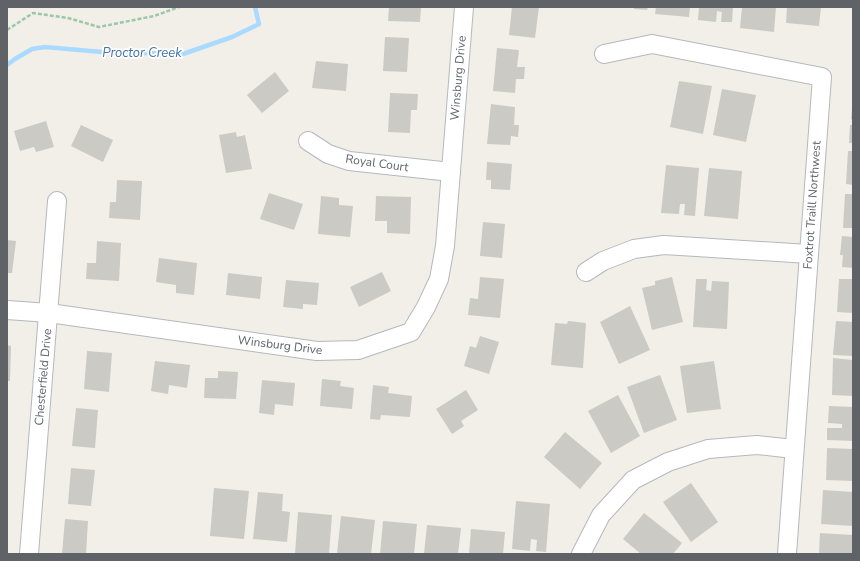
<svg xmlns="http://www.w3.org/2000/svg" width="860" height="561" font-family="'Nunito Sans',sans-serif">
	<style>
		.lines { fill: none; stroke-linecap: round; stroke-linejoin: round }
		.stream { stroke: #aadaff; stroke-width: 4.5 }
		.building { fill: #cccac5 }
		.minor-casing { stroke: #b5b8bc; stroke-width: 20 }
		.path { stroke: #9cc7a9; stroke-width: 2.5; stroke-dasharray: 4 2; stroke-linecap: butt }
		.minor { stroke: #fff; stroke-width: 18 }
		.labels { text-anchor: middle; stroke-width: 3.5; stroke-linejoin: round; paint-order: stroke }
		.street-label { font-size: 12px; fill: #5f6368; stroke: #fff }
		.water-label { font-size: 13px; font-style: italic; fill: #4174aa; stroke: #fff }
	</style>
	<rect width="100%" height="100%" fill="#f1efe8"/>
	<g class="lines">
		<polyline class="stream" points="7,65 15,59 32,49 45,47 102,52 183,54 232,37 259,24 255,7"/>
	</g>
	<g class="building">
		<polygon points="389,7 421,7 420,22 388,21"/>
		<polygon points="512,7 539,7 535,38 509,35"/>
		<polygon points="634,7 648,7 647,10 634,9"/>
		<polygon points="656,7 690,7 689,17 655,14"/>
		<polygon points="699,7 733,7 732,22 721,22 722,12 717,11 716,22 698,20"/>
		<polygon points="742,7 776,7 774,32 740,28"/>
		<polygon points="787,7 821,7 819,26 786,23"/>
		<polygon points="385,37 409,38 407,72 383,71"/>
		<polygon points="497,48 519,50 517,67 525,67 524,79 516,79 515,93 493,91"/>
		<polygon points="316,61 348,64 346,91 312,88"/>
		<polygon points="275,72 289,91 262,113 247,95"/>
		<polygon points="679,81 712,86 703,134 670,127"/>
		<polygon points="722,89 756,95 746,142 713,135"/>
		<polygon points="390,93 418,94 417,110 411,110 410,133 388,132"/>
		<polygon points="491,104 515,107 514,125 519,125 518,137 511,136 510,145 487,144"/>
		<polygon points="852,109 853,109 853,120 851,119"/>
		<polygon points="46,121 54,147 36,152 34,147 20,151 14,131"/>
		<polygon points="81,125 113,140 103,162 71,146"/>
		<polygon points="850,125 853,125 853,143 849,143"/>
		<polygon points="236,132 237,137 245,135 252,169 226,173 219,135"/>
		<polygon points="848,151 853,151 853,185 846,184"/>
		<polygon points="487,162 512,164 510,190 491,189 491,180 486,180"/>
		<polygon points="666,165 699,168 695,216 684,215 685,204 680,204 679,214 661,213"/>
		<polygon points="709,168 742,171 738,219 704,216"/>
		<polygon points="117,180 142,181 140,220 109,218 110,202 116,202"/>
		<polygon points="269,193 303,204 294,230 260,219"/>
		<polygon points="845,194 853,194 853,228 843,228"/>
		<polygon points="321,196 339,198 339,205 353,206 350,237 318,234"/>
		<polygon points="376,196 411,197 410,234 387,233 387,221 375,221"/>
		<polygon points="483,222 505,224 502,258 480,256"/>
		<polygon points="842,236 853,237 853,268 842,267 843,255 840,255"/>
		<polygon points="7,240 16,241 12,273 7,273"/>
		<polygon points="97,241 121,243 119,281 86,279 87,263 96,263"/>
		<polygon points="159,258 197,263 194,295 176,293 176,285 156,282"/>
		<polygon points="382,272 391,291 359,307 350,287"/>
		<polygon points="228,273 262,277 260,299 226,295"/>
		<polygon points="480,277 504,279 500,318 468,315 470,298 478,299"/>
		<polygon points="672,277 683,322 652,330 642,288 655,285 655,281"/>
		<polygon points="696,279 707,279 706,290 711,291 712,281 729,282 727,329 693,327"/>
		<polygon points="839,279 853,279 853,313 837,312"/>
		<polygon points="286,280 319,283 317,305 303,304 303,309 283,307"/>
		<polygon points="630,306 650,350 619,364 600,322"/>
		<polygon points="568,321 586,323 583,368 551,365 555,323 567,324"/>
		<polygon points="836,321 853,322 853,356 833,355"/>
		<polygon points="480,336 499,342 489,374 464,366 470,346 476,348"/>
		<polygon points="7,345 11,346 10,381 7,381"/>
		<polygon points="87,351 112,353 109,392 84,389"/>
		<polygon points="833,358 853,360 853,396 832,395"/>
		<polygon points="155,361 190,365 187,388 169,385 168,394 151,391"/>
		<polygon points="714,361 721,409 687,413 680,366"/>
		<polygon points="218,371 238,372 236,399 204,398 205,378 218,378"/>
		<polygon points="660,375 677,420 644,433 627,387"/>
		<polygon points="322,379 341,381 340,386 354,388 352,409 320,406"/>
		<polygon points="262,380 295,383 293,406 275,404 274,415 259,413"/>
		<polygon points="373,385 389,387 388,393 412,396 410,417 381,415 380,420 370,419"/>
		<polygon points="466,390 478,410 461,421 464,426 452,434 436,409"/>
		<polygon points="618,395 640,436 611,453 588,411"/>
		<polygon points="829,406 853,407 853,441 827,440 827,428 842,428 842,424 828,423"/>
		<polygon points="76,408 98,410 95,448 72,446"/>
		<polygon points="565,432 602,463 580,489 544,457"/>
		<polygon points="827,448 853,449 853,481 826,480"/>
		<polygon points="71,468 95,470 91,506 68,504"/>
		<polygon points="691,483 718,522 691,542 663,502"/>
		<polygon points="214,488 249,491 244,539 210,536"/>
		<polygon points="823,490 853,492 853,526 821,524"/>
		<polygon points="258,492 283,494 282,511 290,512 287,542 253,539"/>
		<polygon points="516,501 550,504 546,552 536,551 537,540 531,539 530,551 512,549"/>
		<polygon points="298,512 332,515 329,554 295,554"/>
		<polygon points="644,513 682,543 673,554 641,554 623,539"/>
		<polygon points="341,516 375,520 371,554 337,554"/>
		<polygon points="65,519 88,521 86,554 62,554"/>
		<polygon points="383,521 417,524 414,554 380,554"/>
		<polygon points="427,525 461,528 458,554 424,554"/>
		<polygon points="471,529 505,532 503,554 469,554"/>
		<polygon points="820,533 853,535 853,554 819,554"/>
	</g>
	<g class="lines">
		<g class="minor-casing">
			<g id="minor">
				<polyline points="604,54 652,44 822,77 787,554"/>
				<polyline points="308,141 328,154 349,161 451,172"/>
				<polyline points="586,272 603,261 634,249 664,245 809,254"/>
				<polyline points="7,310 49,313 317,351 358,350 411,332 426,307 439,279 445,246 464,7"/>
				<polyline points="29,554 57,201"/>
				<polyline points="581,554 601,515 633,480 668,462 708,449 757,445 794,449"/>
			</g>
		</g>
		<polyline class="path" points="7,30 33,13 68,18 99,27 154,16 179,7"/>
		<use href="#minor" class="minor"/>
	</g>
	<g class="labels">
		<g class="street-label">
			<text transform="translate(458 78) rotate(-85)" y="4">Winsburg Drive</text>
			<text transform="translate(377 163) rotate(8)" y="4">Royal Court</text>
			<text transform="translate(812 205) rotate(-86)" y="4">Foxtrot Traill Northwest</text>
			<text transform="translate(280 345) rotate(7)" y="4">Winsburg Drive</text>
			<text transform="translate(43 377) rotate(-85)" y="4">Chesterfield Drive</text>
		</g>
		<g class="water-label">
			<text x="142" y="57">Proctor Creek</text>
		</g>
	</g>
	<rect width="860" height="561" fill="none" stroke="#5f6368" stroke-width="16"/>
</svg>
